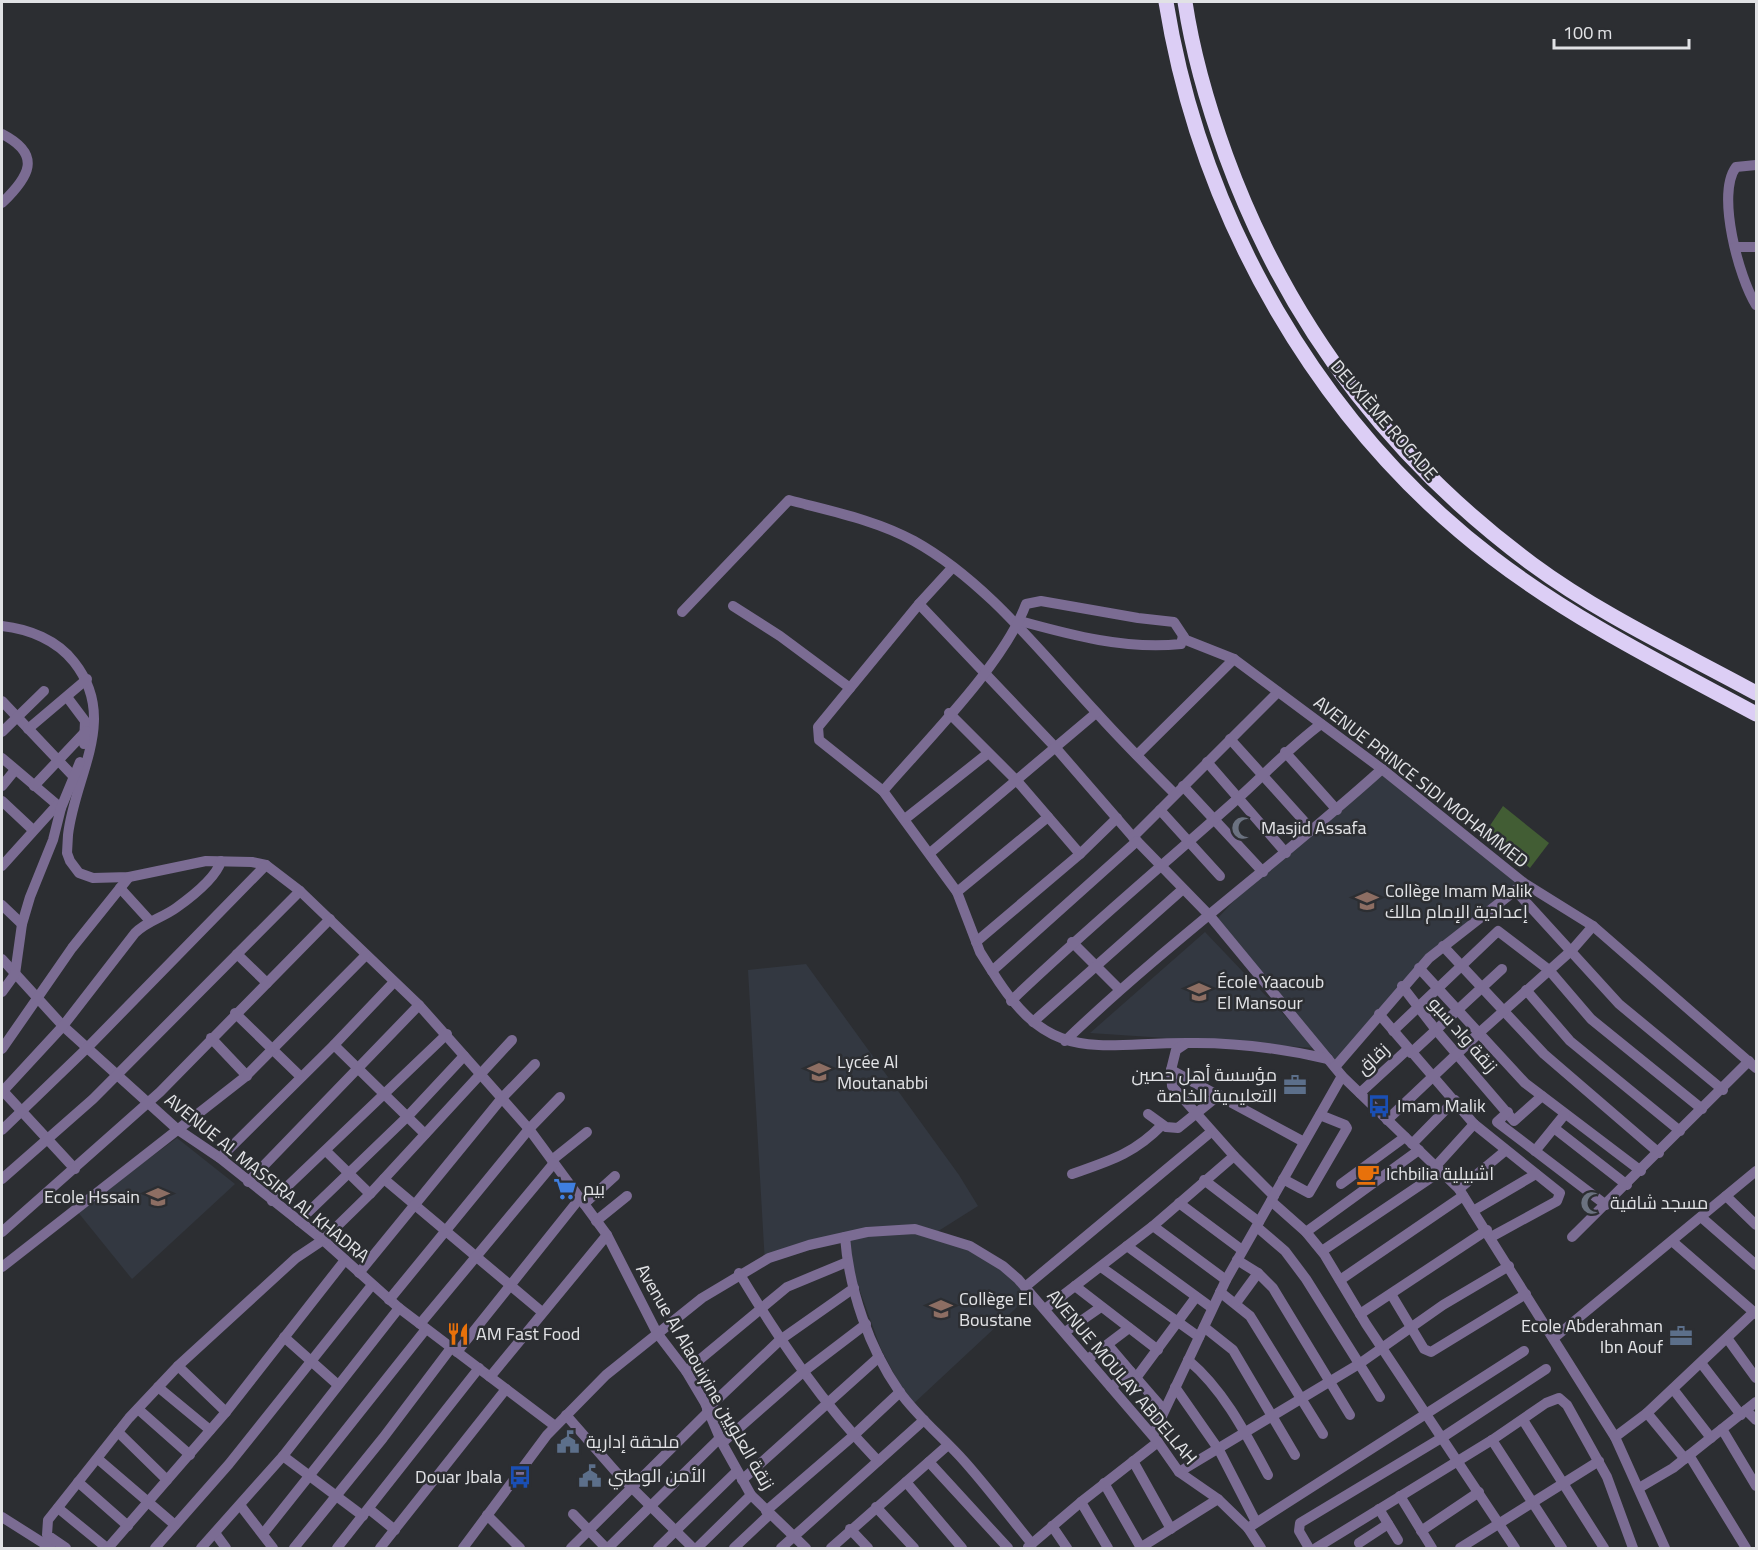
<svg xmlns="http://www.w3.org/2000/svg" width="1758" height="1550" font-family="Georgia,Cairo,serif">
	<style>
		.built { fill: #333841 }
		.green { fill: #425d34 }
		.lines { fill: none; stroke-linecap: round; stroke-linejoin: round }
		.minor { stroke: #7b6c93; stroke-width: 10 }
		.highway { stroke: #dccef5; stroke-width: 15 }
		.labels { text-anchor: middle; stroke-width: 5; stroke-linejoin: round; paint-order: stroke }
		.street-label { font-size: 18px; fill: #e1e2e5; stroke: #2c2e32 }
		.poi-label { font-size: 18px; fill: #e1e2e5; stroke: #2c2e32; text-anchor: start }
	</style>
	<rect width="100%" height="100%" fill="#2c2e32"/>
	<g class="built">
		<polygon points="1375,770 1524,882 1428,958 1333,1068 1316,1048 1090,1033 1205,932 1310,1042 1216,920 1259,874"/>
		<polygon points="806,964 959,1175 978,1206 932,1235 986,1257 1030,1295 911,1406 881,1349 849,1261 845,1239 765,1264 748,970"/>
		<polygon points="177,1138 235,1184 132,1279 77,1211"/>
	</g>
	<polygon class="green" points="1503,806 1549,843 1530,868 1485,833"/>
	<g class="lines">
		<g class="minor">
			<path d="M2 134C43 155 29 177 2 203"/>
			<path d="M1756 165 1736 167C1716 194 1739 278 1756 305"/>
			<polyline points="1735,247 1756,247"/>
			<polyline points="952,568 919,604 1055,747 1133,837 1210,916 1342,1076 1459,1189 1615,1437 1665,1548"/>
			<polyline points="919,604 818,727 819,740 883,791 957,892 1048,817"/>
			<polyline points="733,606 780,636 850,688"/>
			<path d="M682 612 789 500C830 511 876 520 914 541 986 581 1041 653 1096 712 1121 740 1148 767 1175 794"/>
			<path d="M1020 621C1071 635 1126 650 1181 644L1183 636"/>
			<path d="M2 626C29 629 57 640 74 662 119 719 75 774 68 835L67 853 70 861 79 873 93 878 129 877 206 861 252 862 266 865 300 891 419 1005 529 1129 607 1235 657 1333 686 1371 705 1403 722 1443 751 1495 806 1548"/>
			<polyline points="67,697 85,721 84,744"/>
			<polyline points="2,701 74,777"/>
			<polyline points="949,713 1018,782 1080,854 1117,818"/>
			<polyline points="28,729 87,679"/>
			<polyline points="2,732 44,691"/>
			<polyline points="1230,739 1312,830"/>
			<polyline points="1285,752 1337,810"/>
			<polyline points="1137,755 1234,659"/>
			<polyline points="2,758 61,808"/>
			<polyline points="1207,762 1286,853"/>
			<polyline points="2,786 15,770"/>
			<polyline points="34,786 86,731"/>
			<polyline points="1183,786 1263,872"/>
			<path d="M883 791C926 741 1004 664 1026 604L1041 601 1138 618 1174 622 1186 640 1234 659 1382 769 1524 883 1593 926 1756 1068"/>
			<polyline points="2,801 33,830"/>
			<polyline points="1160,810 1220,876"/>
			<polyline points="905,819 987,754"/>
			<polyline points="1133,837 1278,692"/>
			<path d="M1137 841 992 971C1052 1069 1098 1041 1196 1043 1240 1043 1284 1049 1328 1059"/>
			<polyline points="930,853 1096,713"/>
			<polyline points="2,866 57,805"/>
			<polyline points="120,888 150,921"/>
			<polyline points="1515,890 1619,1004 1723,1090"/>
			<polyline points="957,892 980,952 992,971"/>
			<polyline points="2,905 22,924"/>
			<polyline points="976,942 1080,854"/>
			<polyline points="1072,942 1119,989"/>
			<polyline points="1443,946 1544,1054 1659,1153"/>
			<polyline points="237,954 267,983"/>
			<polyline points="2,959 63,1026 177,1129 220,1158 323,1240 399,1308 555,1426"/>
			<polyline points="1419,968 1525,1083 1641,1171"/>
			<polyline points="1402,986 1436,1030 1514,1121 1542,1096"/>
			<polyline points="1526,990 1570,1041 1680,1131"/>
			<polyline points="2,992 15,974 22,924 30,897 53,840 61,808 80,762"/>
			<path d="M1011 1001C1084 931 1161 867 1236 800 1265 774 1290 747 1321 724"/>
			<polyline points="235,1013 301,1077"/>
			<polyline points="1379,1014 1474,1124 1560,1193 1557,1201 1491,1237"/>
			<polyline points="1033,1022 1183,889"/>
			<polyline points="1393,1031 1498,931 1549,970 1591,1019 1702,1109"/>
			<polyline points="211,1038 247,1076"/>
			<path d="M1065 1041C1165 945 1279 862 1382 769"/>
			<polyline points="1185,1044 1176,1050 1171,1070 1172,1086 1235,1157 1274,1196"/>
			<polyline points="334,1045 425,1134"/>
			<polyline points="2,1049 72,948 129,877"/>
			<polyline points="1411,1053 1502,969"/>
			<polyline points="1335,1067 1429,958 1521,886"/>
			<polyline points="1171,1070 1304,1142"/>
			<polyline points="2,1090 75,1169"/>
			<path d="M2 1092 63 1026 135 933C147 921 162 918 176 908 190 898 216 878 221 861"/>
			<polyline points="1360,1093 1408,1049"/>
			<polyline points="1508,1112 1497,1122 1606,1205"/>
			<polyline points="1148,1114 1166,1127 1178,1128 1219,1095"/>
			<polyline points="1387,1120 1479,1033 1572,950 1593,926"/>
			<polyline points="1554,1128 1627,1185"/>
			<polyline points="2,1130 87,1048 266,865"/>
			<polyline points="1412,1144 1455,1100"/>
			<polyline points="326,1151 370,1194"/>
			<polyline points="1535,1151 1565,1114"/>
			<polyline points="220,1158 334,1045 394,982"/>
			<polyline points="552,1160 587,1132"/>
			<polyline points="1436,1166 1474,1124"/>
			<path d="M1072 1174C1109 1161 1134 1154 1162 1125"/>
			<polyline points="2,1179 93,1099 300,891"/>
			<polyline points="384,1179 542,1312"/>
			<polyline points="1283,1179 1309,1193 1347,1128 1345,1125 1320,1115"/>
			<polyline points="1204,1180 1259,1222"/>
			<polyline points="248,1182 419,1005"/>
			<polyline points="1341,1184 1405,1137"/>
			<polyline points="1459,1189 1505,1151"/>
			<polyline points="1726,1196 1756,1225"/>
			<polyline points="272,1201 447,1034"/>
			<polyline points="1271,1201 1306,1232 1324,1254 1366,1324 1515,1548"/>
			<polyline points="1179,1203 1242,1250"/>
			<polyline points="584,1204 615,1176"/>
			<polyline points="1473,1211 1536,1174"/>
			<polyline points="1701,1217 1756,1265"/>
			<polyline points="299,1221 408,1116 464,1056"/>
			<polyline points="596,1221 627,1196"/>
			<polyline points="1153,1226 1226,1280"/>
			<polyline points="1257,1227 1285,1251 1306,1279 1380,1397"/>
			<polyline points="2,1232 160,1092 330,919"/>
			<polyline points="1306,1232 1419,1150"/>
			<path d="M845 1237C849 1289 869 1348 899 1391 918 1418 944 1438 965 1462 988 1488 1010 1517 1032 1544"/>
			<polyline points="1572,1237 1749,1061"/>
			<polyline points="1672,1241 1756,1314"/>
			<polyline points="1127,1246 1212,1308"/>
			<polyline points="1322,1251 1441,1171"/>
			<polyline points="1237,1260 1258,1273 1273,1288 1350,1415"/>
			<polyline points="2,1267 245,1077 366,955"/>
			<polyline points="1101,1267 1199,1337"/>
			<polyline points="359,1273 502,1098 535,1064"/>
			<path d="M739 1273C780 1341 823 1404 878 1461"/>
			<polyline points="1340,1280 1463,1196"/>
			<polyline points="1075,1286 1158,1350"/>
			<polyline points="1025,1287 1211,1132"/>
			<polyline points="1220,1292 1250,1316 1323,1434"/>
			<polyline points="1391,1294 1424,1349 1431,1352 1526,1294"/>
			<polyline points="389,1300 529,1129 560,1097"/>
			<polyline points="1236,1303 1258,1273"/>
			<polyline points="1045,1309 1153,1226 1234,1156"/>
			<polyline points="1360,1314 1487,1230"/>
			<polyline points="420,1324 554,1163"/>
			<polyline points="1204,1327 1233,1350 1295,1455"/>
			<polyline points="1065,1332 1101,1307"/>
			<polyline points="284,1337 338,1385"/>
			<polyline points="1554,1338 1756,1171"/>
			<polyline points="1727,1338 1756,1378"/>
			<polyline points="1108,1345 1131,1372"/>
			<polyline points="457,1352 580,1198"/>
			<polyline points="1088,1359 1129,1328"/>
			<path d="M1188 1360C1224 1390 1246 1434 1268 1475"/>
			<polyline points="1701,1363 1741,1415"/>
			<polyline points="178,1366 226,1412"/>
			<polyline points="686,1371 787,1287 847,1262"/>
			<polyline points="490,1377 607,1235"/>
			<polyline points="1136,1378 1196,1297"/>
			<polyline points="158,1387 210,1430"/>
			<polyline points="1111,1387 1131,1372 1164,1410"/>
			<polyline points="1175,1387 1219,1450 1256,1522"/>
			<polyline points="1673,1389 1711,1438"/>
			<polyline points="138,1409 190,1455"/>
			<polyline points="707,1409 780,1340 854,1288"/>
			<polyline points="1746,1410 1756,1420"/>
			<polyline points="1647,1413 1685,1459"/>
			<polyline points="566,1415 616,1472 693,1548"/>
			<polyline points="1523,1420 1604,1548"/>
			<polyline points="1722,1429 1756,1486"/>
			<polyline points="118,1432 167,1480"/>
			<polyline points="1153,1435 1226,1280 1342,1076"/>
			<polyline points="1615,1437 1647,1413 1754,1312"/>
			<polyline points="1492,1440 1562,1548"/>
			<polyline points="722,1443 803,1372 866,1324"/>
			<polyline points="1689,1455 1746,1548"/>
			<polyline points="283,1456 363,1516"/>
			<polyline points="98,1459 175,1525"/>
			<polyline points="1133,1461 1171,1529"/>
			<polyline points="929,1462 1008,1548"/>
			<polyline points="1179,1472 1359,1364 1443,1305 1509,1266"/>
			<polyline points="742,1480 879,1357"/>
			<polyline points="78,1482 128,1526"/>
			<polyline points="906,1482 962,1548"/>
			<polyline points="1104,1483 1141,1548"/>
			<polyline points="1639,1488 1673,1468 1756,1402"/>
			<polyline points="1400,1496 1432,1548"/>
			<polyline points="1081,1502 1108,1548"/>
			<polyline points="240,1505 273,1548"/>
			<polyline points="876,1507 914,1548"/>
			<polyline points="58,1508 107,1548"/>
			<polyline points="369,1509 395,1530"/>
			<polyline points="1379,1509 1398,1540"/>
			<polyline points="766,1511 853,1436 900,1392"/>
			<polyline points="573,1514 606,1548"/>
			<polyline points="487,1515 520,1548"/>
			<polyline points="2,1517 51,1548"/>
			<polyline points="1052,1526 1067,1548"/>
			<polyline points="1248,1528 1524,1351"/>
			<polyline points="850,1529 868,1548"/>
			<polyline points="1421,1531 1479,1492"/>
			<polyline points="215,1533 226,1548"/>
			<polyline points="263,1534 426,1329"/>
			<polyline points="1359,1543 1388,1524"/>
			<polyline points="1028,1547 1081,1502 1158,1442"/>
			<polyline points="66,1548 47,1535 48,1520 129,1418 178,1366 296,1258 323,1240 370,1194 512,1040"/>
			<polyline points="108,1548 226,1412 345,1260"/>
			<polyline points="155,1548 229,1464 372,1285"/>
			<polyline points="201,1548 283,1456 399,1308"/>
			<polyline points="294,1548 383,1438 451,1348"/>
			<polyline points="337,1548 479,1368"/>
			<polyline points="380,1548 506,1389"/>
			<polyline points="463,1548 547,1435 606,1375 702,1298 769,1258 809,1245 867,1232 915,1229 970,1246 1003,1266 1018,1279 1158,1442 1179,1472 1218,1499 1248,1528 1261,1548"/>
			<polyline points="571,1548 708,1412"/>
			<polyline points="608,1548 720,1438"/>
			<polyline points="658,1548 737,1471"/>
			<polyline points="697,1548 751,1495"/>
			<polyline points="734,1548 769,1515"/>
			<polyline points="781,1548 924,1420"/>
			<polyline points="831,1548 948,1445"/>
			<polyline points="1140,1548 1218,1499"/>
			<polyline points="1309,1548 1299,1531 1300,1523 1443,1437 1546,1369"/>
			<polyline points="1316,1548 1492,1440 1546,1403 1559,1398 1567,1405 1607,1477 1633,1548"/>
			<polyline points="1460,1548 1599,1461"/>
		</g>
		<g class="highway">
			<path d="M1166 2C1201 218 1318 424 1493 558 1574 620 1667 666 1756 714"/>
			<path d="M1185 2C1193 55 1208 106 1226 156 1287 323 1389 458 1532 564 1601 615 1681 652 1756 693"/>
		</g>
	</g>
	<defs>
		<g id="mosque-bare" transform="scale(1.8)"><path d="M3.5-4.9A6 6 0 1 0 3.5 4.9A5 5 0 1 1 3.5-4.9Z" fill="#6b7280" stroke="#2c2e32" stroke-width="2.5" paint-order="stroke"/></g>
		<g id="school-bare" transform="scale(1.8)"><path d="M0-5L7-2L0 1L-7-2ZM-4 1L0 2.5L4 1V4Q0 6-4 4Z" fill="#8d6e63" stroke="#2c2e32" stroke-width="2.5" paint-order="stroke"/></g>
		<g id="office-bare" transform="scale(1.8)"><path d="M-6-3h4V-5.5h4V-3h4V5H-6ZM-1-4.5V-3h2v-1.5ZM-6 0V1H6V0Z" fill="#5c6f8a" stroke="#2c2e32" stroke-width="2.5" paint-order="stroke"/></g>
		<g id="bus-bare" transform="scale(1.8)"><path d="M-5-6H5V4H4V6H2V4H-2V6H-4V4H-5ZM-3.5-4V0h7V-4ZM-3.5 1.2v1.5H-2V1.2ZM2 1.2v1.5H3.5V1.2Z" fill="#1a4fb4" stroke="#2c2e32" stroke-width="2.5" paint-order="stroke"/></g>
		<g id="cafe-bare" transform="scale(1.8)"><path d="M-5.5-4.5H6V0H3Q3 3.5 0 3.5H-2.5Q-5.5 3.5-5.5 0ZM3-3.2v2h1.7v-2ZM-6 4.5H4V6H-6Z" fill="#e8710a" stroke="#2c2e32" stroke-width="2.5" paint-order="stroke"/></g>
		<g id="supermarket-bare" transform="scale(1.8)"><path d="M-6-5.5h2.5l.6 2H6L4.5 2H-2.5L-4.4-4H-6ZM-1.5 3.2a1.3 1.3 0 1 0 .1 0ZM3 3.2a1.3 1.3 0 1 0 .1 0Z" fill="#3f7fe0" stroke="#2c2e32" stroke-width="2.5" paint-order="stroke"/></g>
		<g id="restaurant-bare" transform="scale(1.8)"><path d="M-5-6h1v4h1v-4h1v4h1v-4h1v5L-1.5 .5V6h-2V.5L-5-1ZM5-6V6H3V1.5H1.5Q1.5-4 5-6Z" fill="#e8710a" stroke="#2c2e32" stroke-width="2.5" paint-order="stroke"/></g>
		<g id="civic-bare" transform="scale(1.8)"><path d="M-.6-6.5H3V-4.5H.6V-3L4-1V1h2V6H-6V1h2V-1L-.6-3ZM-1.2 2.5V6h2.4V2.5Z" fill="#5c6f8a" stroke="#2c2e32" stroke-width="2.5" paint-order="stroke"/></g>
	</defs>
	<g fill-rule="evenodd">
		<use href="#mosque-bare" x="1243" y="828"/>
		<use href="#school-bare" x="1367" y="901"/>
		<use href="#school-bare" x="1199" y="992"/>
		<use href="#school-bare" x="819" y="1072"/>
		<use href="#office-bare" x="1295" y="1085"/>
		<use href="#bus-bare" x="1379" y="1106"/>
		<use href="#cafe-bare" x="1368" y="1174"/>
		<use href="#supermarket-bare" x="565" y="1189"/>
		<use href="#school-bare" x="158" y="1197"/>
		<use href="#mosque-bare" x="1592" y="1203"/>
		<use href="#school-bare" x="941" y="1309"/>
		<use href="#restaurant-bare" x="458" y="1334"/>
		<use href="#office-bare" x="1681" y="1336"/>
		<use href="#civic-bare" x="568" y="1442"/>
		<use href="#civic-bare" x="590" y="1476"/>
		<use href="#bus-bare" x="520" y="1477"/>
	</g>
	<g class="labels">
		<g class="street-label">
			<text transform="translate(1384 420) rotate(49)" y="6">DEUXIÈME ROCADE</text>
			<text transform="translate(1421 782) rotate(38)" y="6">AVENUE PRINCE SIDI MOHAMMED</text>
			<text transform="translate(1463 1035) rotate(49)" y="6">زنقة واد سبو</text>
			<text transform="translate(1373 1059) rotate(-43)" y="6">زقاق</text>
			<text transform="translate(267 1178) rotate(39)" y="6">AVENUE AL MASSIRA AL KHADRA</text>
			<text transform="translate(705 1377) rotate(60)" y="6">Avenue Al Alaouiyine زنقة العلويين</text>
			<text transform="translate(1122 1377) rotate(50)" y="6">AVENUE MOULAY ABDELLAH</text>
		</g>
		<g class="poi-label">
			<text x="1261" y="834">Masjid Assafa</text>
			<text x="1385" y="897">Collège Imam Malik<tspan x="1385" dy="21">إعدادية الإمام مالك</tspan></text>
			<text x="1217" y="988">École Yaacoub<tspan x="1217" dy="21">El Mansour</tspan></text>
			<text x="837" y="1068">Lycée Al<tspan x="837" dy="21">Moutanabbi</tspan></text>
			<text x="1277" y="1081" text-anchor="end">مؤسسة أهل حصين<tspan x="1277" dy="21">التعليمية الخاصة</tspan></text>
			<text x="1397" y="1112">Imam Malik</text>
			<text x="1386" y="1180">Ichbilia اشبيلية</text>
			<text x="583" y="1195">بيم</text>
			<text x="140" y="1203" text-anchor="end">Ecole Hssain</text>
			<text x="1610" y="1209">مسجد شافية</text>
			<text x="959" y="1305">Collège El<tspan x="959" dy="21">Boustane</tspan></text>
			<text x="1663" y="1332" text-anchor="end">Ecole Abderahman<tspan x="1663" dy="21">Ibn Aouf</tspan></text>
			<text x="476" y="1340">AM Fast Food</text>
			<text x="586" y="1448">ملحقة إدارية</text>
			<text x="608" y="1482">الأمن الوطني</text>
			<text x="502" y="1483" text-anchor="end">Douar Jbala</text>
		</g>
	</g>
	<rect width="1758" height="1550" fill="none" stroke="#e1e2e5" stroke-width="6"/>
	<path d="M1554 39v9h135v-9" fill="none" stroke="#e1e2e5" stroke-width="3"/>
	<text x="1563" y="39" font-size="18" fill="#e1e2e5" stroke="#2c2e32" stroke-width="4.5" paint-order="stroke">100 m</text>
</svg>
